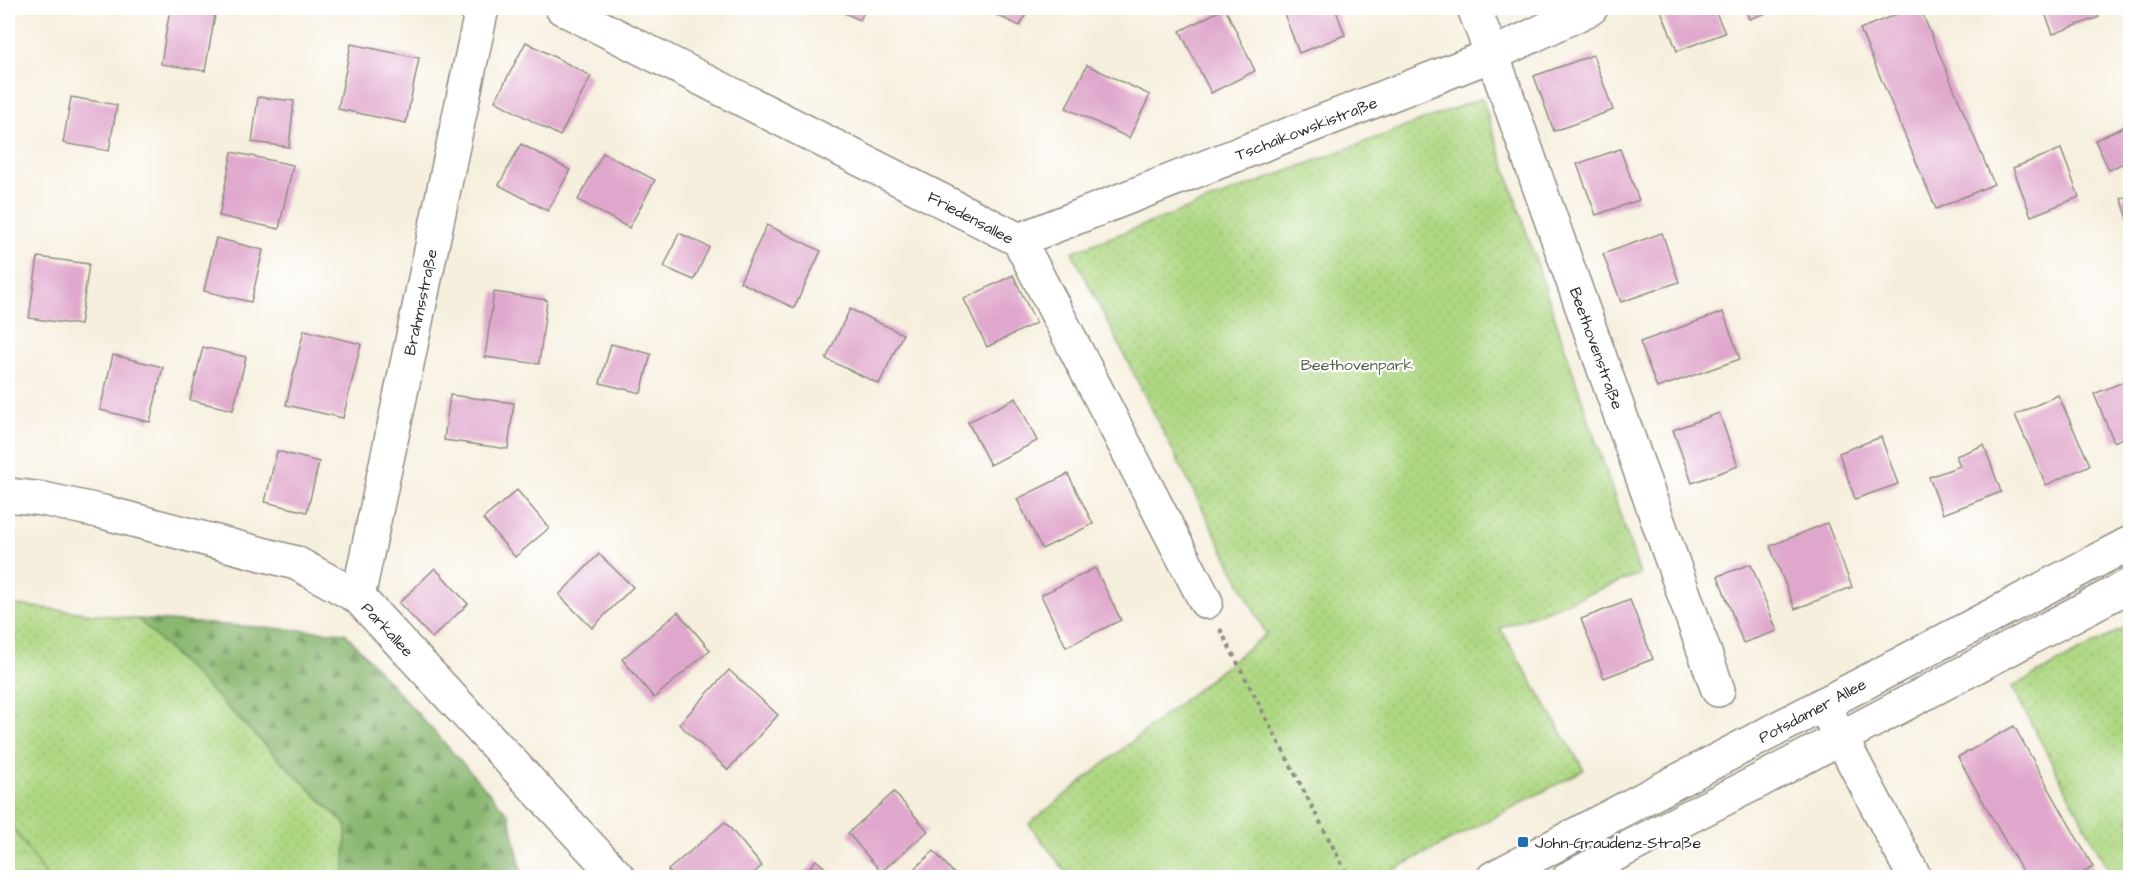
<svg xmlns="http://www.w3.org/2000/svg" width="2138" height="885" font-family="'Architects Daughter',sans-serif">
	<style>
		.grass { fill: url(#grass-dots); stroke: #6d8257; stroke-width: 1.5 }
		.forest { fill: url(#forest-firs); stroke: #5b724e; stroke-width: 1.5 }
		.wetland { fill: url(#wetland-marsh); stroke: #6d8257; stroke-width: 1.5 }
		.building { fill: #e0a7cc }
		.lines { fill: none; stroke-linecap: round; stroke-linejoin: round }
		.street-casing { stroke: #908d84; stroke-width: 36 }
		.secondary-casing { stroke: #908d84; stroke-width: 36 }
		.path { stroke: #908d84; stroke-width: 4; stroke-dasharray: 4.5 4.5; stroke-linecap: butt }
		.street { stroke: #fff; stroke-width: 33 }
		.secondary { stroke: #fff; stroke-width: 33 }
		.poi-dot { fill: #1f6fb2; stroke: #fff; stroke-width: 2 }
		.labels { text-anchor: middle; stroke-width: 4.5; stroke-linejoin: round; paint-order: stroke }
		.street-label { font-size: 16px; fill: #2b2b2b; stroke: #fff }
		.park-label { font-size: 16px; fill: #535f45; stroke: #fff }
		.poi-label { font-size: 16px; fill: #2b2b2b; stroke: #fff; text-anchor: start }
	</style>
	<defs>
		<pattern id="grass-dots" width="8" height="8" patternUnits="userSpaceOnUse" patternTransform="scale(1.5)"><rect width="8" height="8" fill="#afd883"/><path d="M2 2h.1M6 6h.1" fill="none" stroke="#97ba71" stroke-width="1.8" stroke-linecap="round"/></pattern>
		<pattern id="forest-firs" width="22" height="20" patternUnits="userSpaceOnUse" patternTransform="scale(1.5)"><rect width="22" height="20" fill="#8bb871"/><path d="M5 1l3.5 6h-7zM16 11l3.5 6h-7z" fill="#72965d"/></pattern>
		<pattern id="wetland-marsh" width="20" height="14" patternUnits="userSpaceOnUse" patternTransform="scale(1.5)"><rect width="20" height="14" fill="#afd883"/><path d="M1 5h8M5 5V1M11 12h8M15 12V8" fill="none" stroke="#97ba71"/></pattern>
	</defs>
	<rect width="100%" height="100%" fill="#fff"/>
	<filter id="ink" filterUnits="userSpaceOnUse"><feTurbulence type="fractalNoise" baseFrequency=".0167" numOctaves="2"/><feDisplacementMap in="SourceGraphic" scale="12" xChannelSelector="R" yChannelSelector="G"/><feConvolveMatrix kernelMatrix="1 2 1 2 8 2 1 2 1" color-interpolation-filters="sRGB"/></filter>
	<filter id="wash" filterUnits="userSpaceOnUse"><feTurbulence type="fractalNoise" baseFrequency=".008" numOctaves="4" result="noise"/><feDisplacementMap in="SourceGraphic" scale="24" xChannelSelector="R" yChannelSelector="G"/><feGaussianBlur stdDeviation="1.35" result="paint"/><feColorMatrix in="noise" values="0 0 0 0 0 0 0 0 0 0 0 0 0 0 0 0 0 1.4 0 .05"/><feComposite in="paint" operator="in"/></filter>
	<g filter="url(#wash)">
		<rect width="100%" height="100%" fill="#f6efdd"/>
		<g class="grass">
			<polygon points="1482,98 1640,574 1500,628 1584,770 1380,877 1070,877 1029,824 1266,634 1072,252"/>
			<polygon points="8,604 138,619 347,826 344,877 47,877 8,821"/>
			<polygon points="2130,625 2130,870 2117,877 2112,877 2012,687"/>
		</g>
		<polygon class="forest" points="138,619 345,633 509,815 523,877 344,877 347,826"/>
		<polygon class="wetland" points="8,821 47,877 8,877"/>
		<g id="blocks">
			<g class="building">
				<polygon points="170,8 215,15 205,71 161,64"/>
				<polygon points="833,8 866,8 860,20"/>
				<polygon points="981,8 1029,8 1020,26"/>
				<polygon points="1225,8 1255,71 1211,93 1180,31"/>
				<polygon points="1282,8 1335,8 1345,35 1299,53"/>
				<polygon points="1660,8 1714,8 1725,33 1677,51"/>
				<polygon points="1745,8 1781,8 1749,19"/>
				<polygon points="1912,8 1920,8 1994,184 1936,209 1860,29"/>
				<polygon points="2043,8 2095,8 2099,17 2053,34"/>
				<polygon points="526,42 591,76 560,136 495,101"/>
				<polygon points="351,44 419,58 406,123 338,109"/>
				<polygon points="1593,55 1613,110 1554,131 1534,76"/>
				<polygon points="1087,65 1150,95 1129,138 1066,108"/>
				<polygon points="71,97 117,105 109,151 63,143"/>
				<polygon points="258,97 294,101 289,147 252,142"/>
				<polygon points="2130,124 2130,160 2109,170 2095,140"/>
				<polygon points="521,144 570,170 548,211 499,185"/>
				<polygon points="1620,149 1639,200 1596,215 1577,164"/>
				<polygon points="2061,149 2079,197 2031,216 2013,168"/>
				<polygon points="232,152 293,165 279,229 219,216"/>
				<polygon points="603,153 655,180 629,228 578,200"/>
				<polygon points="2130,195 2130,223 2121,199"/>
				<polygon points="767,225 821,251 794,308 740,282"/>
				<polygon points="679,233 709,247 694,280 664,267"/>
				<polygon points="1662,233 1679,282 1621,302 1603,254"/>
				<polygon points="216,238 263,250 251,302 204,291"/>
				<polygon points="38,257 89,264 80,325 29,318"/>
				<polygon points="1013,275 1036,323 987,347 964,299"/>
				<polygon points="494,292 547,300 539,364 485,357"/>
				<polygon points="850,309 903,334 879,384 826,359"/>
				<polygon points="1723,312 1740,359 1657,388 1640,342"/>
				<polygon points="304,330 361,344 343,418 286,405"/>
				<polygon points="611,344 651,354 641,393 600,383"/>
				<polygon points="203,347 246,357 233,410 190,400"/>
				<polygon points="113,355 163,367 150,422 100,410"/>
				<polygon points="2130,379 2130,435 2114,442 2094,394"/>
				<polygon points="450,395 514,403 508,449 444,440"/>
				<polygon points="2058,395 2090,465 2046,485 2015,415"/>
				<polygon points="1016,398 1037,441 990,465 968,422"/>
				<polygon points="1719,413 1738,466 1692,483 1673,430"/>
				<polygon points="1881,437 1898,484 1855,499 1839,453"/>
				<polygon points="1984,445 2001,492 1943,514 1929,477 1960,466 1956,456"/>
				<polygon points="277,451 319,462 307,512 265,502"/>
				<polygon points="1068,474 1093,524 1042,549 1017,499"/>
				<polygon points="517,490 549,528 515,557 483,519"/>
				<polygon points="1827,523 1852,587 1795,609 1770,546"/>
				<polygon points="599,554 633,587 592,628 559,595"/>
				<polygon points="1751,564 1777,631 1743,643 1718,576"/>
				<polygon points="435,568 468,604 432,638 399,603"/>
				<polygon points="1095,568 1121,620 1066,647 1041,595"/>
				<polygon points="1630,600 1653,659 1604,678 1581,619"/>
				<polygon points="678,612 710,650 654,698 622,659"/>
				<polygon points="729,670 778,715 728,770 679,724"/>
				<polygon points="2014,726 2093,867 2074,878 2026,878 1958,757"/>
				<polygon points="894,792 928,831 881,872 848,833"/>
				<polygon points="725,822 762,866 748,878 674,878 668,870"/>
				<polygon points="934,851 958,878 904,878"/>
				<polygon points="816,860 837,878 801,878"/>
			</g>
		</g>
	</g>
	<g filter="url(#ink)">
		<use href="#blocks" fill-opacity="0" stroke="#908d84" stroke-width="1.5"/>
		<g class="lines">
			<g class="street-casing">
				<g id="street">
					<polyline points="562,8 1019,240 1206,602"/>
					<polyline points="1474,8 1500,76 1718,690"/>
					<polyline points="1019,240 1492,55 1591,8"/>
					<polyline points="8,495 43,499 103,512 296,563 358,597 619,878"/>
					<polyline points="358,597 482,8"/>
					<polyline points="1823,704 1915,878"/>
				</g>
			</g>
			<g class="secondary-casing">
				<g id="secondary">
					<polyline points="1493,878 2130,543"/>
					<polyline points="1569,878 1759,781 2130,585"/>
				</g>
			</g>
			<polyline class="path" points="1220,629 1349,878"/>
			<use href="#street" class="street"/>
			<use href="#secondary" class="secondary"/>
		</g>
	</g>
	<rect class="poi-dot" x="1517" y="836" width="12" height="12" rx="3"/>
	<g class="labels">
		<g class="street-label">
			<text transform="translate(1306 128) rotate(-21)" y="6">Tschaikowskistraße</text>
			<text transform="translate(971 217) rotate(28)" y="6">Friedensallee</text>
			<text transform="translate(420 302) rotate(-78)" y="6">Brahmsstraße</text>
			<text transform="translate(1597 348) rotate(70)" y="6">Beethovenstraße</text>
			<text transform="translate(388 629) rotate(47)" y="6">Parkallee</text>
			<text transform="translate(1812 710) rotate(-28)" y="6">Potsdamer Allee</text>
		</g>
		<g class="park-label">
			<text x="1357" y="370">Beethovenpark</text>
		</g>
		<g class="poi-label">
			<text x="1535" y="848">John-Graudenz-Straße</text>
		</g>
	</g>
	<rect width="2138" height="885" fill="none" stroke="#fff" stroke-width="30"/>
</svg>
